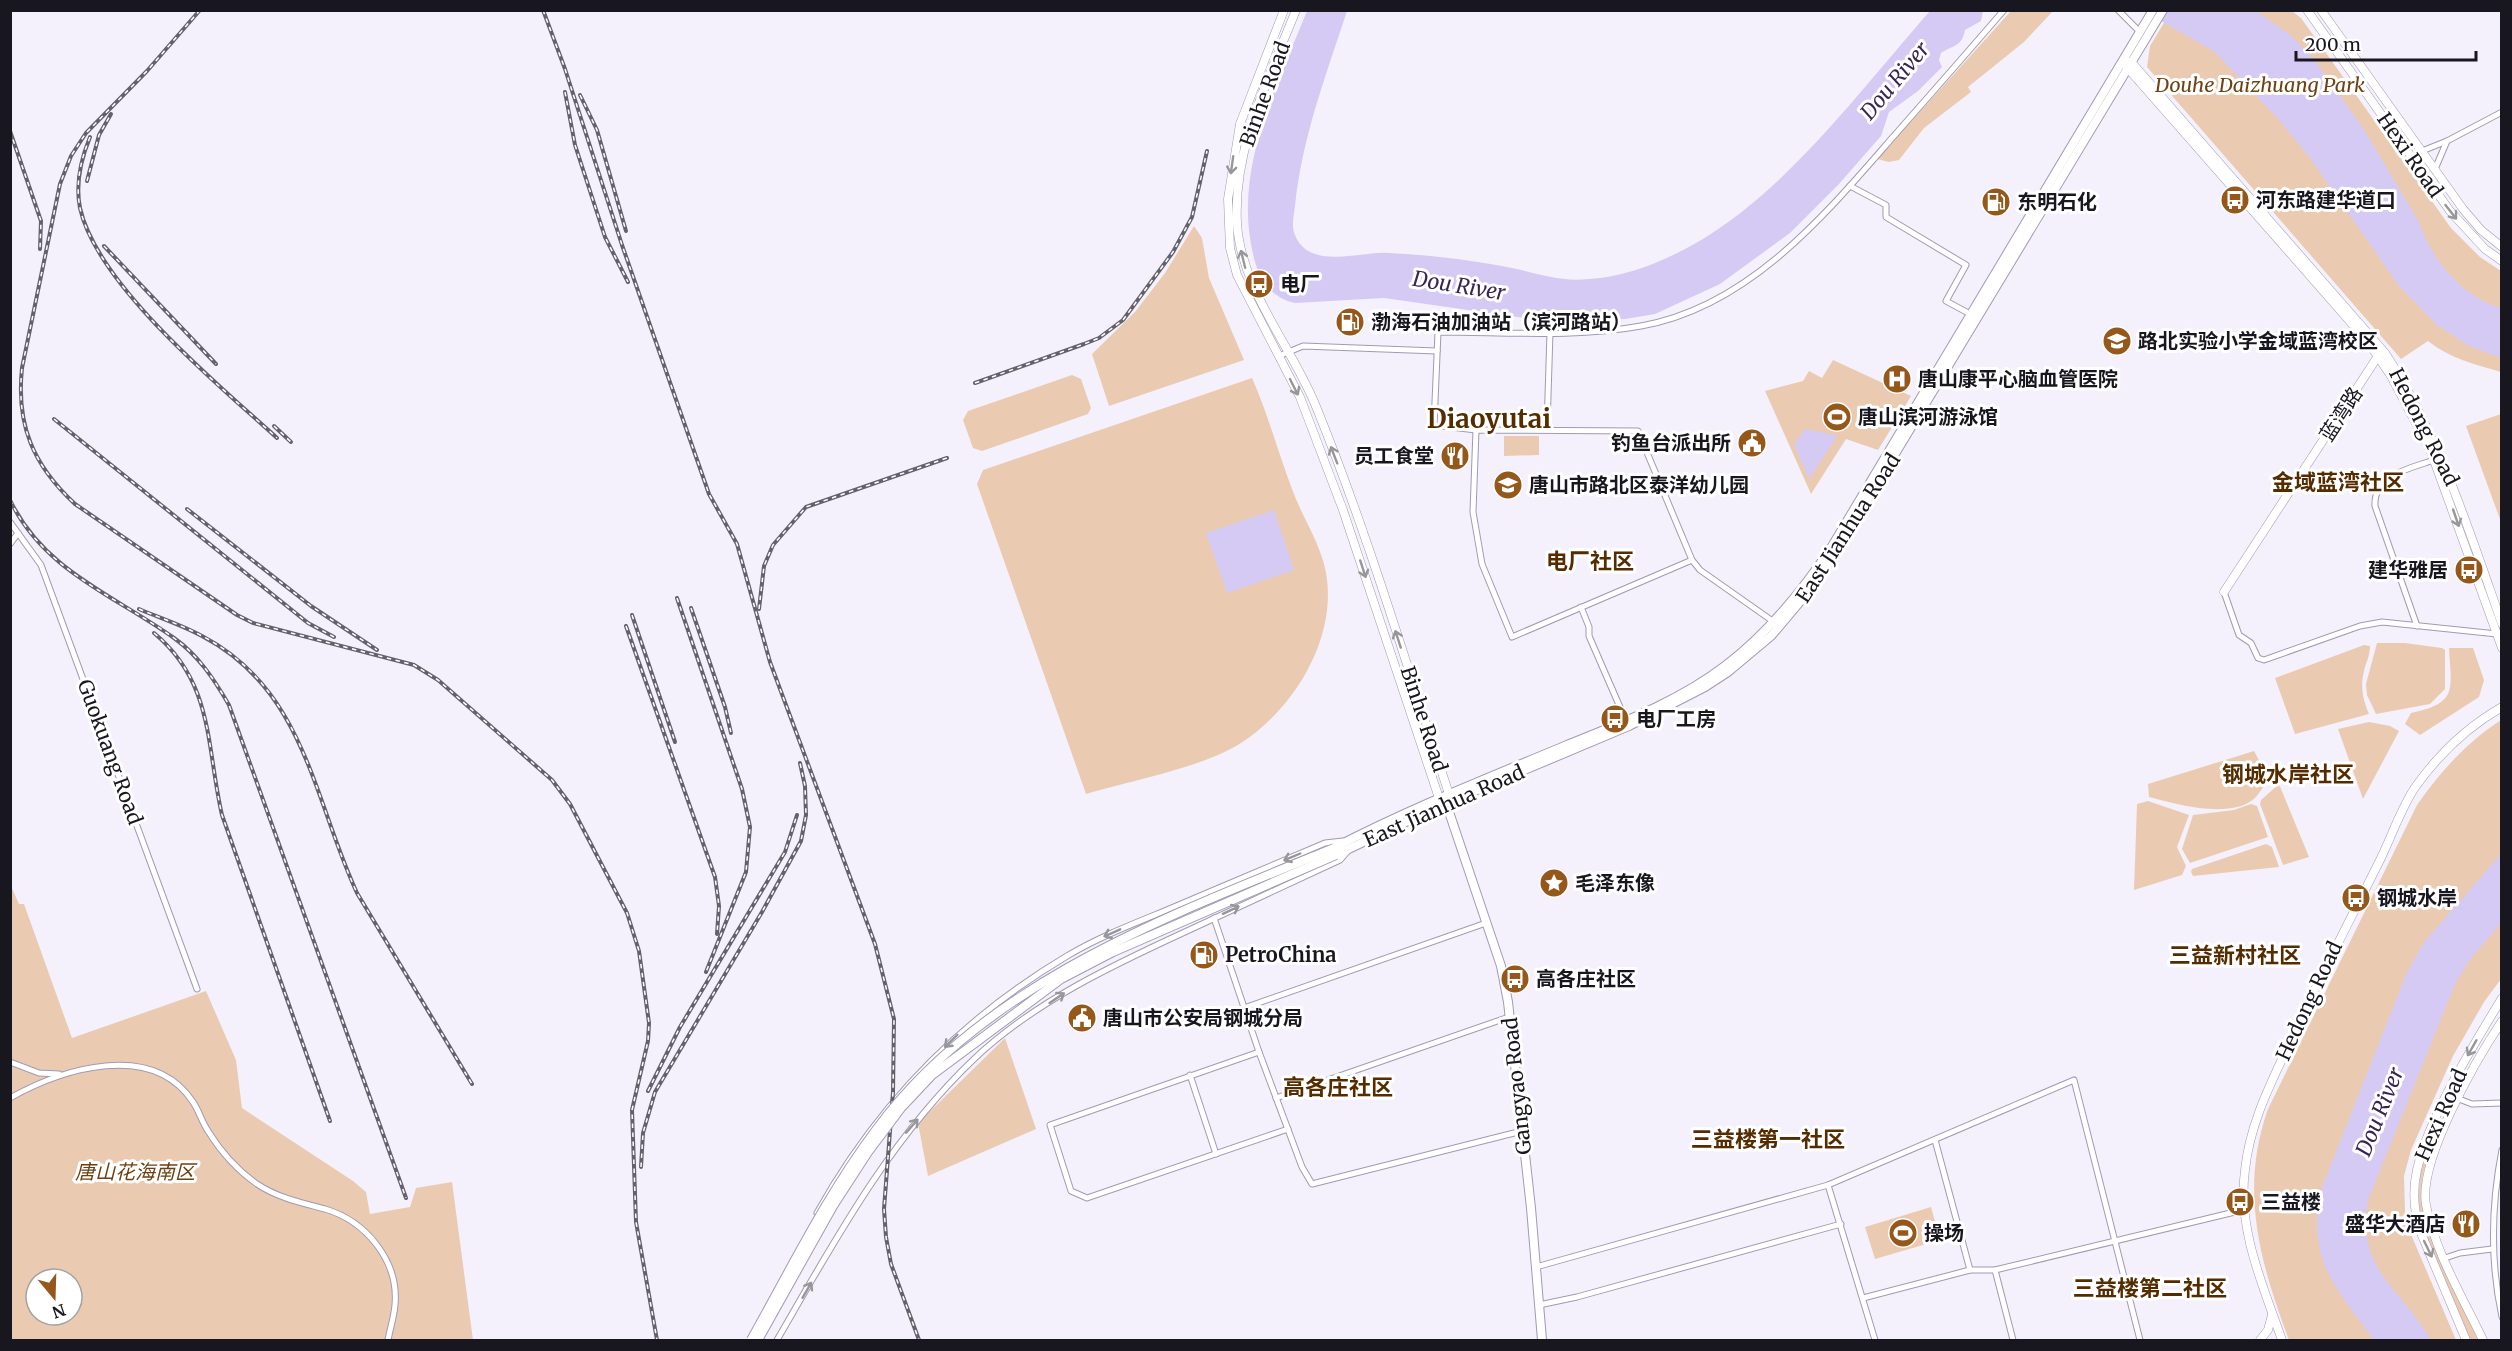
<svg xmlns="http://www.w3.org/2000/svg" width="2512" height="1351" font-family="Merriweather,'Noto Sans SC',serif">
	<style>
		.green { fill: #eacbb1; fill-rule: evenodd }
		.water { fill: #d5caf3 }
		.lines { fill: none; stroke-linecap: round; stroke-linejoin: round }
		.street-casing { stroke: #a19ab4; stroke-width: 7 }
		.secondary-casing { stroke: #a19ab4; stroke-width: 9 }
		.primary-casing { stroke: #a19ab4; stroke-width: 10 }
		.street { stroke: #fff; stroke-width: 5 }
		.secondary { stroke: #fff; stroke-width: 8 }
		.primary { stroke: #fff; stroke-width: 8 }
		.rail-casing { stroke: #63616b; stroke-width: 4 }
		.rail { stroke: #fff; stroke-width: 1.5; stroke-dasharray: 4.5; stroke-linecap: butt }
		.primary-bridge-casing { stroke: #a19ab4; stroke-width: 10; stroke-linecap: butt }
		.primary-bridge { stroke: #fff; stroke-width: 8 }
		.oneway { stroke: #97969a }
		.labels { text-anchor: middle; stroke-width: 6; stroke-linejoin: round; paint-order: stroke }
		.park-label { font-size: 20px; font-style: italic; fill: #6f4112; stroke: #fff }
		.street-label { font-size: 20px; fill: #18161f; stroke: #fff }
		.poi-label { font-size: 20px; font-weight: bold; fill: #18161f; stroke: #fff; text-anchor: start }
		.water-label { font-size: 21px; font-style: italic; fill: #362556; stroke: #fff }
		.quarter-label { font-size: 22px; font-weight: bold; fill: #542c00; stroke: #fff }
		.district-label { font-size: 26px; font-weight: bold; fill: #542c00; stroke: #fff }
	</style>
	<rect width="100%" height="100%" fill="#f4f1fc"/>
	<g class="green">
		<polygon points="2011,11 2053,11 2024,42 1968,87 1971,92 1924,128 1899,160 1889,162 1877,159"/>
		<path d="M2171 11H2292L2301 18 2451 228 2480 257 2501 271V372C2476 365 2449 358 2428 341L2401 359 2147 67 2150 46Z"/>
		<polygon points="1194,226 1202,238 1209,278 1244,360 1109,406 1092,354 1135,312 1165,273"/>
		<polygon points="1833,360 1911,396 1878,450 1846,439 1811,494 1765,391 1803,381 1809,371 1822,378"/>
		<polygon points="1072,375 1081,379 1091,408 1088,414 982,451 973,448 963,420 968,411"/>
		<path d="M1252 378C1268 414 1278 452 1292 489 1301 514 1317 538 1324 564 1342 631 1296 708 1241 743 1204 767 1130 781 1086 794L977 484 983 470Z"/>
		<polygon points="2501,414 2502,414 2501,522 2466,426"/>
		<polygon points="1504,436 1539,436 1539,455 1504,456"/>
		<polygon points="2377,643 2405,643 2442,648 2445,650 2445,689 2430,704 2376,714 2367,695 2366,684"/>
		<path d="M2364 645 2370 646C2370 656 2366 662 2364 671 2360 687 2363 700 2369 714L2295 734 2275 678Z"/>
		<path d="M2449 648H2473L2484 680 2479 697 2420 735 2405 724 2411 713C2459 703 2451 689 2449 648Z"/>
		<path d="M2501 720V979L2484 1002 2453 1056 2411 1150 2404 1176 2405 1211 2410 1232 2456 1340H2289C2260 1263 2239 1190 2268 1109L2417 805C2441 771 2466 743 2501 720Z"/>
		<polygon points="2369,722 2390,726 2399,731 2363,799 2338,729"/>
		<path d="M2254 751 2269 779C2265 785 2260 792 2255 798 2231 820 2176 804 2149 797L2148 784Z"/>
		<polygon points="2279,784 2309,857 2283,865 2260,804 2261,800"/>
		<polygon points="2148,801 2189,815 2177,847 2186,866 2182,875 2134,890 2137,804"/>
		<polygon points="2251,804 2257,806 2268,837 2190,863 2182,849 2193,815 2234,810"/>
		<polygon points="2266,844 2272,847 2279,867 2193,876 2191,872 2192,869"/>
		<path d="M10 884 19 904H24L72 1038 206 991 236 1060 242 1108 353 1181 366 1192 370 1214 410 1207 416 1188 452 1182 473 1340H11ZM36 1279H72V1315H36Z"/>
		<polygon points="1005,1038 1036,1129 928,1176 918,1123"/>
		<path d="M2451 1102C2451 1119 2425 1156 2422 1180 2417 1226 2459 1297 2478 1340H2469L2467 1334 2424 1232 2418 1201 2421 1165Z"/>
		<polygon points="1931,1207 1940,1240 1875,1259 1865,1227"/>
	</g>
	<g class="water">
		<path d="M1307 11H1347C1326 75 1302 138 1295 206 1294 215 1291 226 1295 235 1309 271 1360 251 1389 253 1430 255 1472 260 1512 268 1540 274 1560 282 1589 279 1627 277 1664 261 1696 243 1787 191 1861 89 1930 11H1983L1981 21 1965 30C1962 47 1953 45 1941 53L1939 60 1942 67 1918 91 1889 112 1881 136 1839 184 1790 233 1720 284 1655 314 1625 319 1577 322 1538 320 1384 298 1295 303C1271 298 1258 278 1253 254 1233 169 1276 88 1307 11Z"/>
		<path d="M2144 11H2256L2290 35 2312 57 2363 128 2419 222C2432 260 2462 297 2501 308V358L2469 346 2437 325 2399 286 2310 158 2280 121 2215 52Z"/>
		<polygon points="1805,429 1835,435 1836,438 1809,479 1794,445"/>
		<polygon points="1274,510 1294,570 1227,593 1206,533"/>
		<path d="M2501 854V923L2469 961 2455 984 2368 1200C2356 1270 2399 1286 2431 1340H2374C2337 1289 2309 1264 2319 1195L2407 972 2425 941Z"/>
	</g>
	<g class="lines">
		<g class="street-casing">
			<g id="street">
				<polyline points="2118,10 2140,32"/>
				<polyline points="2422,151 2447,141"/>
				<polyline points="2435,169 2447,141 2502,112"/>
				<polyline points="1850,186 1886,205 1886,217 1966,265 1946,301 1972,315"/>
				<polyline points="1279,356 1303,346 1437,351"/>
				<polyline points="1547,428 1550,332"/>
				<path d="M1476 430 1434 425 1438 332C1504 332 1575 338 1641 326 1749 307 1825 215 1893 137 1930 95 1967 53 2004 10"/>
				<polyline points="10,522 41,565 197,989"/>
				<polyline points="10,544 18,533"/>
				<polyline points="1692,560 1512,637 1482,564 1473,512 1476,430 1638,431 1692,560 1700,570 1774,622"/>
				<polyline points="2224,592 2239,635 2251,643 2258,658 2264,660 2360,626 2382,622 2497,634"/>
				<polyline points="1581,607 1589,627 1589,636 1626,721"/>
				<path d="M2417 626 2375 506C2373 475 2411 468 2434 460"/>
				<polyline points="1214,918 1259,1052 1302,1167 1312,1184 1522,1131"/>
				<polyline points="1244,1008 1486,923"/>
				<polyline points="1259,1052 1050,1125 1071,1191 1087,1198 1288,1129"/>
				<polyline points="10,1062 39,1073 59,1074"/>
				<polyline points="1190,1075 1216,1154"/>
				<path d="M10 1098C62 1069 152 1040 193 1102 199 1111 202 1122 208 1131 221 1152 237 1170 257 1184 278 1198 302 1203 325 1209 366 1221 399 1261 395 1305 394 1317 390 1329 388 1340"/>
				<polyline points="1276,1098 1509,1017"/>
				<polyline points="2459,1099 2472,1104 2502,1103"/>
				<polyline points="1935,1140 1970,1270 1995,1270 2243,1210"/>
				<path d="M2502 1150C2491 1206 2490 1261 2502 1317"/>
				<polyline points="1828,1185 1875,1340"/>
				<path d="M817 1213C877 1105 961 1019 1067 956 1097 938 1130 925 1162 912 1216 889 1271 866 1325 843L1343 841"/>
				<polyline points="2445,1258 2460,1253 2492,1249"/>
				<polyline points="1536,1267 1828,1185 2074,1080 2140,1340"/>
				<polyline points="1995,1270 2013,1340"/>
				<polyline points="1863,1298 1970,1270"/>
				<polyline points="1539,1305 1577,1297 1841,1224"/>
				<path d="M777 1340C835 1240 889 1140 974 1059 1034 1002 1113 965 1187 931 1238 907 1289 884 1340 860L1348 851"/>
			</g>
		</g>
		<g class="secondary-casing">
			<g id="secondary">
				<path d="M1284 10 1240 124 1228 199 1230 248 1237 275 1300 397 1343 510 1438 795 1446 803 1449 794C1406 664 1367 531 1315 404 1290 344 1241 289 1237 223 1233 148 1269 78 1296 10"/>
				<polyline points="2307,10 2450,211 2485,249 2502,261"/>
				<polyline points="2321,10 2463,209 2481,230 2502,247"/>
				<path d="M2128 62 2132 63 2385 353C2440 437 2469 530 2502 624"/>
				<polyline points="2125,65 2368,342 2391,376 2431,452 2502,648"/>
				<polyline points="2224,592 2378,356"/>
				<polyline points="2260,1340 2268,1330 2272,1315"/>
				<path d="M2282 1340C2263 1286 2237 1228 2245 1170 2250 1122 2272 1081 2292 1038 2319 979 2349 922 2378 864 2391 839 2400 809 2416 786 2439 754 2467 727 2502 707"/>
				<path d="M2466 1340 2421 1233C2414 1213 2412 1192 2417 1170 2429 1116 2473 1046 2502 998"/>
				<path d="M2483 1340C2463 1298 2435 1252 2426 1205 2418 1160 2476 1060 2502 1021"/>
			</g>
		</g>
		<g class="primary-casing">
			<g id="primary">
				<polyline points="1446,803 1501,966 1508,1002 1531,1208 1542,1340"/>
				<path d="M1334 848C1409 809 1488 778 1567 745 1621 723 1678 702 1725 666 1768 633 1801 593 1831 548L2153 10"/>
				<polyline points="1336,855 1446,803 1629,726 1705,687 1728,672 1771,636 1820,578 2163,10"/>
			</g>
		</g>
		<use href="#street" class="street"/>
		<use href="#secondary" class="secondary"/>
		<use href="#primary" class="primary"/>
		<g class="rail-casing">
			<g id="rail">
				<path d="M200 10 147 71 86 133 71 156 60 184 22 368C16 425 33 465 75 504L237 615 253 623 414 665 438 680 552 780 570 804 627 913 639 951 649 1023 648 1041 632 1110 636 1222 657 1340"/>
				<polyline points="543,10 565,69 622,245 709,494 737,544 770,662 875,944 894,1019 893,1092 884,1209 886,1237 891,1264 919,1340"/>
				<polyline points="565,92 575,145 605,237 628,282"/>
				<polyline points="580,95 597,130 626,231"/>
				<polyline points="10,131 41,221 40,249"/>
				<path d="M90 137C81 159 75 183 80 208 97 285 220 386 277 438"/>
				<polyline points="87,181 99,135 111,114"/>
				<polyline points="104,246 216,364"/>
				<polyline points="975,383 1084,344 1099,338 1123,320 1173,252 1192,217 1207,151"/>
				<polyline points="54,419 308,623 334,637"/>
				<polyline points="274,426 291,442"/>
				<path d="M10 500C44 571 114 595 174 638 198 655 214 679 229 705L406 1198"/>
				<polyline points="187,509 311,606 377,650"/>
				<polyline points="677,598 742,789 750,827 746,872 706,972"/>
				<polyline points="691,608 725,707 731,733"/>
				<path d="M139 609C160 618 182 625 202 636 305 690 313 798 357 893L472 1084"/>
				<polyline points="759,609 764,566 773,545 806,507 947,458"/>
				<polyline points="632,615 675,742"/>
				<polyline points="626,626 715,877 719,906 717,934"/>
				<path d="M154 633C214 683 206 746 222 815L330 1121"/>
				<polyline points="648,1091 680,1027 785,852 797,815"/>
				<polyline points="641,1167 643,1133 655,1092 762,912 801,841 806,815 805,786 800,763"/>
			</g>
		</g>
		<use href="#rail" class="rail"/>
		<g class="primary-bridge-casing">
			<g id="primary-bridge">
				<path d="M751 1340C791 1269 827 1195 876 1130 984 982 1171 915 1334 848"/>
				<polyline points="758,1340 833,1206 868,1152 901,1108 932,1075 1061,979 1113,952 1336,855"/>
			</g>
		</g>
		<use href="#primary-bridge" class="primary-bridge"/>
	</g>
	<defs><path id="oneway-shaft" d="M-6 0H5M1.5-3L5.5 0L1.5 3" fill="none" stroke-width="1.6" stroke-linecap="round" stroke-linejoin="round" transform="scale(1.5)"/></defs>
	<g class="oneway">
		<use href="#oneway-shaft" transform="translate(1232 165) rotate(98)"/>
		<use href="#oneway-shaft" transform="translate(2451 212) rotate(52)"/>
		<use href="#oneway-shaft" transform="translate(1243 259) rotate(-104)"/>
		<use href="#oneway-shaft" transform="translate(1294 387) rotate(63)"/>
		<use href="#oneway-shaft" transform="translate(1334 455) rotate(-111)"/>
		<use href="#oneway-shaft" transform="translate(2456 518) rotate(71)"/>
		<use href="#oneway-shaft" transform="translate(1363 569) rotate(72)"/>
		<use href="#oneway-shaft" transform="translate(1398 639) rotate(-108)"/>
		<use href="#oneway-shaft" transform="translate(1292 857) rotate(157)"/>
		<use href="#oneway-shaft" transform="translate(1231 910) rotate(-25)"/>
		<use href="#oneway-shaft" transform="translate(1112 933) rotate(156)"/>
		<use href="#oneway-shaft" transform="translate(1057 998) rotate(-34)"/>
		<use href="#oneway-shaft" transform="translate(951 1041) rotate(136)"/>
		<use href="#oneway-shaft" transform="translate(2472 1048) rotate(120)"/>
		<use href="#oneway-shaft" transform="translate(912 1126) rotate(-49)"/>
		<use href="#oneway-shaft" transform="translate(2428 1249) rotate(64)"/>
		<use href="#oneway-shaft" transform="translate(807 1290) rotate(-60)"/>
	</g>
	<defs>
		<g id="bus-disc" transform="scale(1.5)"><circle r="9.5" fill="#95581a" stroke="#fff"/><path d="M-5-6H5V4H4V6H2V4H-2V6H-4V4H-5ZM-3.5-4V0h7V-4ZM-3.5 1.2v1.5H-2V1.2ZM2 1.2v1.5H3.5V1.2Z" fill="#fff"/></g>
		<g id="fuel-disc" transform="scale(1.5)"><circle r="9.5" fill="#95581a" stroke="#fff"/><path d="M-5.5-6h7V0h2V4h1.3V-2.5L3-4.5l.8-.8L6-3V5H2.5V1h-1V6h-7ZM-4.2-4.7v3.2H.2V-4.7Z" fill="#fff"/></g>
		<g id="school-disc" transform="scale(1.5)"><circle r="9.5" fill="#95581a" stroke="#fff"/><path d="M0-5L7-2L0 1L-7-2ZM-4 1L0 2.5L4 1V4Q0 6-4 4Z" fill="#fff"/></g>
		<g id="hospital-disc" transform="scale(1.5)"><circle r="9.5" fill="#95581a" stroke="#fff"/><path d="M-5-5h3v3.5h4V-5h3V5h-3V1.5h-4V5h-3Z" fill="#fff"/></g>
		<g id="stadium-disc" transform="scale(1.5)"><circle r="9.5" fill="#95581a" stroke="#fff"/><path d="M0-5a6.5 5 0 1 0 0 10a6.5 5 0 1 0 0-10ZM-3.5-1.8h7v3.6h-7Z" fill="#fff"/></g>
		<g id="civic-disc" transform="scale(1.5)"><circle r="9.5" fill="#95581a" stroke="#fff"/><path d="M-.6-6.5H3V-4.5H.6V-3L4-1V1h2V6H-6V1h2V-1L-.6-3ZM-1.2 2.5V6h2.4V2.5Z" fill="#fff"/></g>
		<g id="restaurant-disc" transform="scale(1.5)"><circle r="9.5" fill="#95581a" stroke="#fff"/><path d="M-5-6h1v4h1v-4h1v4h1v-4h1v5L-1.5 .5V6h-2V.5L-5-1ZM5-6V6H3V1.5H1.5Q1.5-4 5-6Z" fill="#fff"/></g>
		<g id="sight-disc" transform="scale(1.5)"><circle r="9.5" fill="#95581a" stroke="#fff"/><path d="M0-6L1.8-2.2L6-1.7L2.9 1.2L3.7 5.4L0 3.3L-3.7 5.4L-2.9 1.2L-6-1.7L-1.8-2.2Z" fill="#fff"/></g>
	</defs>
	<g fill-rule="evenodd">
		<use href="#bus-disc" x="2235" y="200"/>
		<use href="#fuel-disc" x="1996" y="202"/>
		<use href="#bus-disc" x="1259" y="284"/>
		<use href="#fuel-disc" x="1350" y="322"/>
		<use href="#school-disc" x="2117" y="341"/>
		<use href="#hospital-disc" x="1897" y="379"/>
		<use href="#stadium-disc" x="1837" y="417"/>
		<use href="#civic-disc" x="1752" y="443"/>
		<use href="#restaurant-disc" x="1455" y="456"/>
		<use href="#school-disc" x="1508" y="485"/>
		<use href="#bus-disc" x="2469" y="570"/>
		<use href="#bus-disc" x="1615" y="719"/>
		<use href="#sight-disc" x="1554" y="883"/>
		<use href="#bus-disc" x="2356" y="898"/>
		<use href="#fuel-disc" x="1204" y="955"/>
		<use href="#bus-disc" x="1515" y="979"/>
		<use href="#civic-disc" x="1082" y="1018"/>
		<use href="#bus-disc" x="2240" y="1202"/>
		<use href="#restaurant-disc" x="2466" y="1224"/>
		<use href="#stadium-disc" x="1903" y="1233"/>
	</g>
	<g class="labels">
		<g class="park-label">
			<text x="2260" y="92">Douhe Daizhuang Park</text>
			<text x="135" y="1179">唐山花海南区</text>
		</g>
		<g class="street-label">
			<text transform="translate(1265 94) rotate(-70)" y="7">Binhe Road</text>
			<text transform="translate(2410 155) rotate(55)" y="7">Hexi Road</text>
			<text transform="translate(2341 414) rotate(-57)" y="7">蓝湾路</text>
			<text transform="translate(2424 427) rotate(63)" y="7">Hedong Road</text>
			<text transform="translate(1848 528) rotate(-57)" y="7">East Jianhua Road</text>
			<text transform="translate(1424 719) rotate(72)" y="7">Binhe Road</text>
			<text transform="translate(110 752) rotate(70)" y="7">Guokuang Road</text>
			<text transform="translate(1444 806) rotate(-24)" y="7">East Jianhua Road</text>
			<text transform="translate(2309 1001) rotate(-65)" y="7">Hedong Road</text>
			<text transform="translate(1517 1086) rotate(-96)" y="7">Gangyao Road</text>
			<text transform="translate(2441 1115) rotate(-66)" y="7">Hexi Road</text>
		</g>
		<g class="poi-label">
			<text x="2256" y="207">河东路建华道口</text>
			<text x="2017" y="209">东明石化</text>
			<text x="1280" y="291">电厂</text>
			<text x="1371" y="329">渤海石油加油站（滨河路站）</text>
			<text x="2138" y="348">路北实验小学金域蓝湾校区</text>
			<text x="1918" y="386">唐山康平心脑血管医院</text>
			<text x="1858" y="424">唐山滨河游泳馆</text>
			<text x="1731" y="450" text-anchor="end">钓鱼台派出所</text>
			<text x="1434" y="463" text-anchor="end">员工食堂</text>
			<text x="1529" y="492">唐山市路北区泰洋幼儿园</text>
			<text x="2448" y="577" text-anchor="end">建华雅居</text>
			<text x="1636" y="726">电厂工房</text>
			<text x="1575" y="890">毛泽东像</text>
			<text x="2377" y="905">钢城水岸</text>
			<text x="1225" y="962">PetroChina</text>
			<text x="1536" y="986">高各庄社区</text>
			<text x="1103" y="1025">唐山市公安局钢城分局</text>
			<text x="2261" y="1209">三益楼</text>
			<text x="2445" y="1231" text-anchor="end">盛华大酒店</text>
			<text x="1924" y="1240">操场</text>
		</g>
		<g class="water-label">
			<text transform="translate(1895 81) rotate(-50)" y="7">Dou River</text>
			<text transform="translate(1459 286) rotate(9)" y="7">Dou River</text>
			<text transform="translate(2380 1112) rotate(-68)" y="7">Dou River</text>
		</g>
		<g class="quarter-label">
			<text x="2338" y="490">金域蓝湾社区</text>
			<text x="1590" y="569">电厂社区</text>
			<text x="2288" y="782">钢城水岸社区</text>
			<text x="2235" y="963">三益新村社区</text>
			<text x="1338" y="1095">高各庄社区</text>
			<text x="1768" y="1147">三益楼第一社区</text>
			<text x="2150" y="1296">三益楼第二社区</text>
		</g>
		<g class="district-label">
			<text x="1489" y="428">Diaoyutai</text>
		</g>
	</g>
	<rect width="2512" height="1351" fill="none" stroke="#18161f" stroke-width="24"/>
	<g transform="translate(54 1297) rotate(161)"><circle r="28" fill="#ffffff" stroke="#a3a2a5" stroke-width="1.5"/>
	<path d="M0-4.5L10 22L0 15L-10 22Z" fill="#95581a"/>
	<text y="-9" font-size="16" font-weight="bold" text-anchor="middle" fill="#18161f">N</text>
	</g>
	<path d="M2296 51v9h180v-9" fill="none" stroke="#18161f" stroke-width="3"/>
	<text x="2305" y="51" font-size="18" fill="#18161f" stroke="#ffffff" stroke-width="4.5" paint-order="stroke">200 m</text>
</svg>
